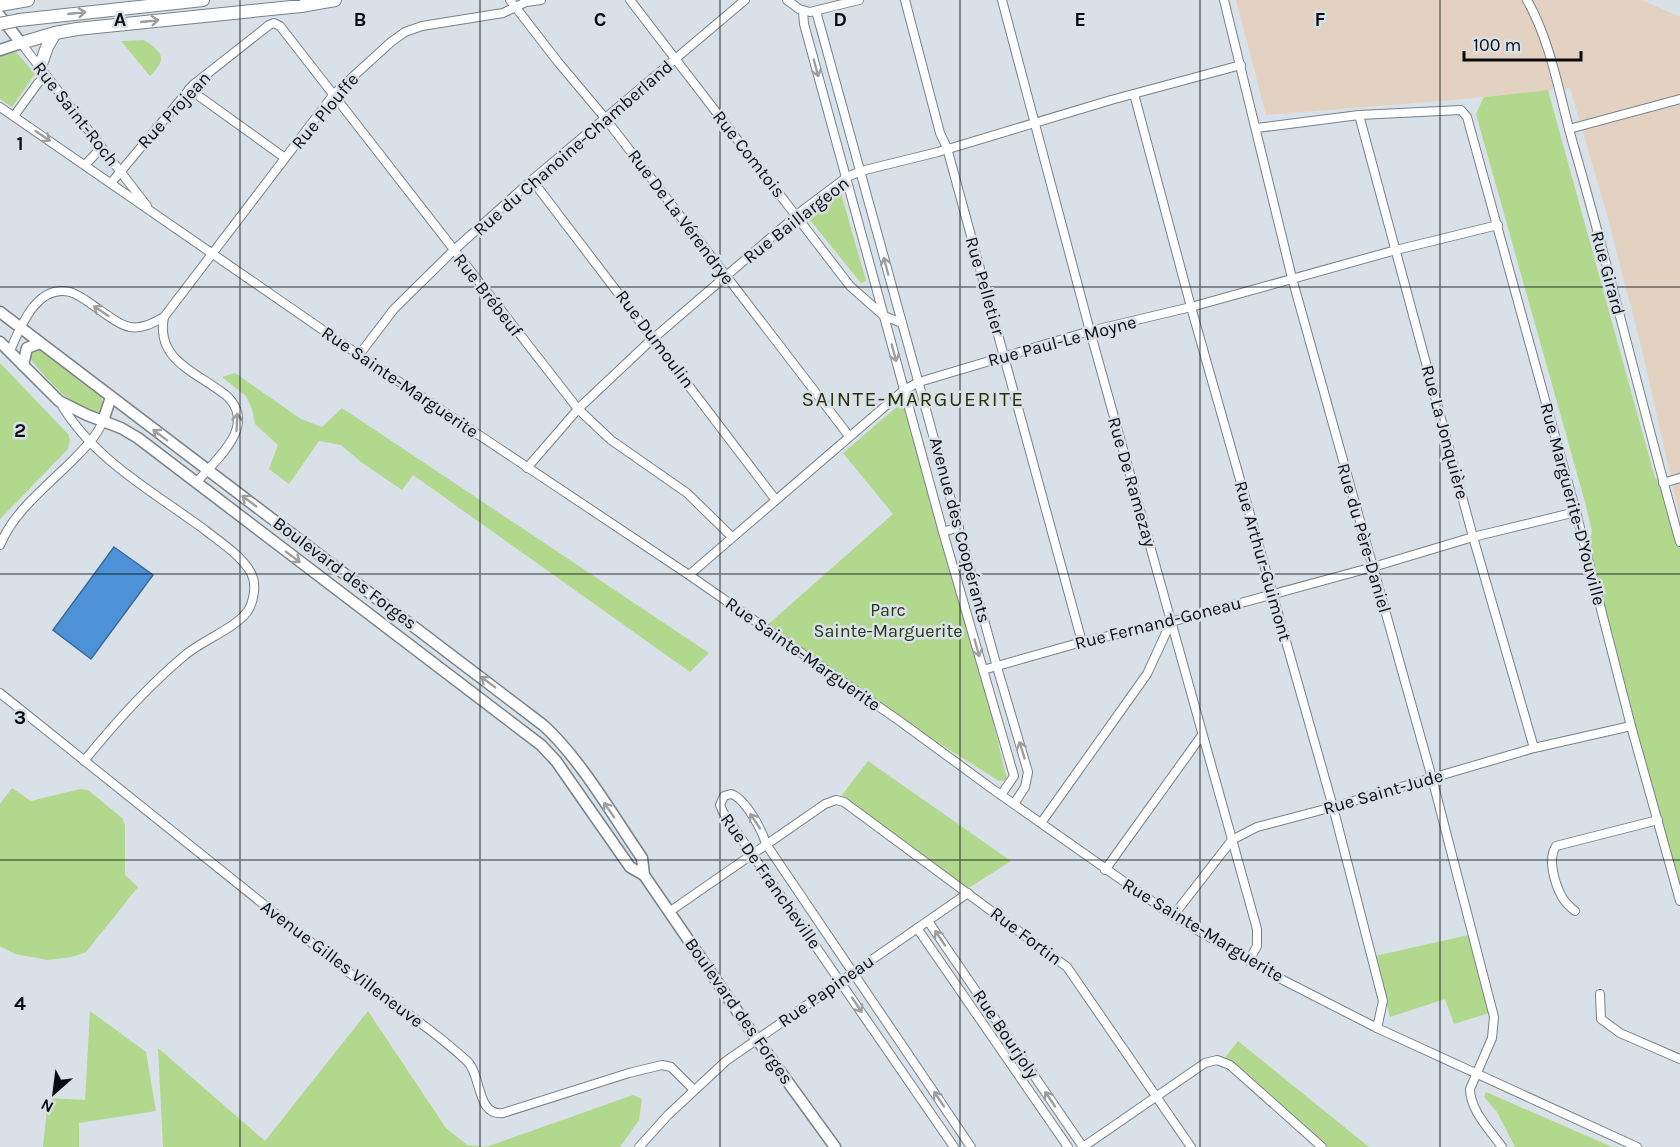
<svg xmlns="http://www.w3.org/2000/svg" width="1680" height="1147" font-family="Karla,sans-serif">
<rect width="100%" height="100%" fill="#d8e0e8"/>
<path fill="#e3d2c1" d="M1236 0H1642L1680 17V518L1642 350 1606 211 1570 88 1463 99 1266 115Z"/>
<g fill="#b2d88d">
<path d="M144 40C165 54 166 59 150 76L121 41Z"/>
<path d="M16 52 35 74 12 107 0 99V56Z"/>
<path d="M1548 90 1655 478 1663 483 1680 539V902L1585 558 1592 532 1585 502 1476 114 1484 97Z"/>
<path d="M841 193 866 281 861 283 810 220Z"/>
<path d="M37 348 101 397 103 403 101 412C74 413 44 376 29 357L28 352Z"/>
<path d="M0 363 68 434 70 440 68 449 0 519Z"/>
<path d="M235 373 301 419 322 427 342 408 709 653 690 672 413 475 402 490 361 462 341 445 319 441 289 484 269 469 278 445 255 424 252 409 246 396 222 377Z"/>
<path d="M906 399 981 671 1007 780 999 781 823 670 764 628 893 514 843 453Z"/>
<path d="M868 761 1011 861 964 891 839 799Z"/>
<path d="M12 788 31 801 80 789 88 790 122 818 125 825V875L138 887 86 952 72 957 48 960 15 954 0 946V804Z"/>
<path d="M1469 935 1489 1013 1454 1024 1445 999 1390 1017 1375 956Z"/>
<path d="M90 1011 146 1052 156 1111 79 1123V1147H43L48 1098 85 1100Z"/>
<path d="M368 1011 446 1128 467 1145 486 1147 633 1095 642 1099 639 1120 620 1147H163L158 1048 265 1141Z"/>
<path d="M1238 1041 1369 1147H1316L1221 1063Z"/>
<path d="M1486 1092 1612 1147H1515L1497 1112 1484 1097Z"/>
</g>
<path fill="#4d92d7" stroke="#396a9b" stroke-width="1.5" d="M114 547 153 575 91 659 53 630Z"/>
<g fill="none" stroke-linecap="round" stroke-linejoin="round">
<g stroke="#798188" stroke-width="10">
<g id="minor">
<path d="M510 0 558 62 605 118 849 436"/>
<path d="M630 0 850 286 884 316 902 323"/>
<path d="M787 0 799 9 810 12 859 0"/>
<path d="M905 0 940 133 947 148 1082 642"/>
<path d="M1002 0 1090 331 1257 929V946L1249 961"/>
<path d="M1224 0 1292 278 1432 778 1494 1017 1492 1038 1470 1089C1470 1110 1490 1130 1502 1147"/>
<path d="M1527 0C1552 44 1560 99 1574 147 1612 278 1643 411 1680 542"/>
<path d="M803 11 804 24 943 532 1014 776 1001 795"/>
<path d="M816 11 997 667 1028 772 1025 787 1014 804"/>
<path d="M21 43 147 206"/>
<path d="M189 89 285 158"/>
<path d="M1134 94 1191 307 1333 807 1383 1001 1377 1028"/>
<path d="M0 107 359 355 689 575 901 722 991 788 1173 916 1281 979 1377 1028 1637 1147"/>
<path d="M1359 115 1473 537 1534 748"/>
<path d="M14 116 38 83 46 76"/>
<path d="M1257 128 1359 115 1461 110 1467 117 1576 512 1631 726 1680 901"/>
<path d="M1569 129 1680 99"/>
<path d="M85 165 101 148"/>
<path d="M532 180 775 499"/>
<path d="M111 183 193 85 269 25 274 23 280 26 578 409 611 440 687 493 732 537"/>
<path d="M164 317C155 362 200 373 228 397 257 427 216 459 197 482"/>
<path d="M10 351C20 328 36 284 70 292 80 295 90 303 98 309 108 315 118 325 130 327 143 329 153 323 164 317L334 94 391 42 405 32 422 26 503 13 526 2 541 0"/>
<path d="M359 355 394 309 453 251 532 180 745 0"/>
<path d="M60 402C92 459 154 492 205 530 220 542 242 556 251 573 257 584 254 602 247 612 234 629 201 641 184 656 147 687 114 724 84 761"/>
<path d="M527 468 578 409 648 343 803 210 847 177 861 171 938 152 1111 100 1241 65"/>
<path d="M1663 483 1680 478"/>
<path d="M943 532 959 527"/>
<path d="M0 545C14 511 46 487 72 461 84 449 97 436 103 421"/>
<path d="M689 575 904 390 919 382 1090 331 1191 307 1396 250 1498 225"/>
<path d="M983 670 1082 642 1171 622 1373 567 1473 537 1576 512"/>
<path d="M0 693 348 972C388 1000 430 1027 467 1061 482 1075 476 1116 503 1113L629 1073 662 1065 671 1067 694 1090"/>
<path d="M1041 823 1147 674 1171 622"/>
<path d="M1105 870 1202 735"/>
<path d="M1575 911C1570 907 1565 902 1562 897 1555 884 1547 859 1556 846L1658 820"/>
<path d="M669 912 825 804 836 800 844 802 1067 967 1191 1147"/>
<path d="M1173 916 1232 840 1257 827 1333 807 1534 748 1631 726"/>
<path d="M928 921 1083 1147"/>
<path d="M917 928 1068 1147"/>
<path d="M1600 994 1601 1019 1620 1033 1680 1059"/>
<path d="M639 1147 668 1115 726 1061 968 893"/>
<path d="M954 1147 723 812 720 805 724 796 731 794C745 798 762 830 766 844L971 1147"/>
<path d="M1083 1147 1205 1063 1217 1060 1230 1065 1322 1147"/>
</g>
</g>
<g stroke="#798188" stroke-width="13">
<g id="major">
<path d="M0 16 21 43 0 50"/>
<path d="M0 312 543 725C580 758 613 816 642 858L644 875"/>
<path d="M0 342 59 401 87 415 121 428 138 438 541 745 556 761 630 867 644 875 748 1027 835 1147"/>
<path d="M23 365 27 348 40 343"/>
<path d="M103 421 111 397"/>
</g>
</g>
<g stroke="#798188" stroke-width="14">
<g id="highway">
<path d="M0 5 28 0"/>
<path d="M19 20 203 0"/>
<path d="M21 43 55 33 77 29 301 6 335 0"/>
<path d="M40 67 47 47 55 33"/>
</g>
</g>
<use href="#minor" stroke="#fff" stroke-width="8"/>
<use href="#major" stroke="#fff" stroke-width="10"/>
<use href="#highway" stroke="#fff" stroke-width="12"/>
<g stroke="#798188" stroke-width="14" stroke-linecap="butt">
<path id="highway-bridge" d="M0 24 19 20"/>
</g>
<use href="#highway-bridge" stroke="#fff" stroke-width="12"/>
</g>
<defs><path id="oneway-shaft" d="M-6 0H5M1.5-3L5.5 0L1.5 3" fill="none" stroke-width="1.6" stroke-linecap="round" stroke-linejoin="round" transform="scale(1.5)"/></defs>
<g stroke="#9d9e9f">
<use href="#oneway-shaft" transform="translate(77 13) rotate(-6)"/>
<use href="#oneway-shaft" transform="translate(150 21) rotate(-6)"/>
<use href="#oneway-shaft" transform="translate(816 68) rotate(75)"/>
<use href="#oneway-shaft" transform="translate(43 136) rotate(34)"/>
<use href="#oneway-shaft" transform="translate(886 266) rotate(-105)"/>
<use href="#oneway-shaft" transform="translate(101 311) rotate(-146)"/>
<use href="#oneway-shaft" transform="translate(894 353) rotate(75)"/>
<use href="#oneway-shaft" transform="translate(237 422) rotate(-87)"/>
<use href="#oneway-shaft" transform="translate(160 435) rotate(-143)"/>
<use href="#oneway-shaft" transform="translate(249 501) rotate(-143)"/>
<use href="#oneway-shaft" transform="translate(293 557) rotate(37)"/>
<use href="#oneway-shaft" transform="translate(977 648) rotate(74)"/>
<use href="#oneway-shaft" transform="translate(488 682) rotate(-143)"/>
<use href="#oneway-shaft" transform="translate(1022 750) rotate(-107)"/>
<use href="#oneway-shaft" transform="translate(609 810) rotate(-125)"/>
<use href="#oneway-shaft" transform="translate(755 821) rotate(-124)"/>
<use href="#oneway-shaft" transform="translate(940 938) rotate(-124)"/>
<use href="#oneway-shaft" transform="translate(857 1005) rotate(56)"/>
<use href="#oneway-shaft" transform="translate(939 1099) rotate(-124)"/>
<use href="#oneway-shaft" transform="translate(1050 1099) rotate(-124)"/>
</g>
<path fill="none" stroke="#090c0f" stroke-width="1.5" stroke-opacity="0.55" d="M240 0V1147M480 0V1147M720 0V1147M960 0V1147M1200 0V1147M1440 0V1147M0 287H1680M0 574H1680M0 860H1680"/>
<g text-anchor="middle" stroke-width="5" stroke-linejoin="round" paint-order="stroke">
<g font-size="18" fill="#090c0f" stroke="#d8e0e8">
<text transform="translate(174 110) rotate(-47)" y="6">Rue Projean</text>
<text transform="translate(325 111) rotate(-50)" y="6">Rue Plouffe</text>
<text transform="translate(76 114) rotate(52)" y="6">Rue Saint-Roch</text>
<text transform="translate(573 148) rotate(-41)" y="6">Rue du Chanoine-Chamberland</text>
<text transform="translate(749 154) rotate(52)" y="6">Rue Comtois</text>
<text transform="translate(681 217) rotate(53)" y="6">Rue De La Vérendrye</text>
<text transform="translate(796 220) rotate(-38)" y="6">Rue Baillargeon</text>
<text transform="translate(1608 273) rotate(75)" y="6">Rue Girard</text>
<text transform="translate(985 286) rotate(74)" y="6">Rue Pelletier</text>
<text transform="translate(488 295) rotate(52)" y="6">Rue Brébeuf</text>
<text transform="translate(655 339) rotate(53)" y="6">Rue Dumoulin</text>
<text transform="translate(1062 341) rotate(-15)" y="6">Rue Paul-Le Moyne</text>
<text transform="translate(400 382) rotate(34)" y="6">Rue Sainte-Marguerite</text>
<text transform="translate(1445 432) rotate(75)" y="6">Rue La Jonquière</text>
<text transform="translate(1132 482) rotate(74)" y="6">Rue De Ramezay</text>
<text transform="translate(1573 504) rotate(75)" y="6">Rue Marguerite-D'Youville</text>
<text transform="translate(960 530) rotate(75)" y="6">Avenue des Coopérants</text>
<text transform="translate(1364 538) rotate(74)" y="6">Rue du Père-Daniel</text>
<text transform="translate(1263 561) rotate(74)" y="6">Rue Arthur-Guimont</text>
<text transform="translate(345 573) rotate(37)" y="6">Boulevard des Forges</text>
<text transform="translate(1158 623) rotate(-14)" y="6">Rue Fernand-Goneau</text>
<text transform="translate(803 654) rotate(35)" y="6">Rue Sainte-Marguerite</text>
<text transform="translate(1383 792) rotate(-16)" y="6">Rue Saint-Jude</text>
<text transform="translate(771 881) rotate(55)" y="6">Rue De Francheville</text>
<text transform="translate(1203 930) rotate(31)" y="6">Rue Sainte-Marguerite</text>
<text transform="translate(1026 936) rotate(37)" y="6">Rue Fortin</text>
<text transform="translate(342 964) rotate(37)" y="6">Avenue Gilles Villeneuve</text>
<text transform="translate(826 991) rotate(-35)" y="6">Rue Papineau</text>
<text transform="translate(739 1011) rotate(55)" y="6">Boulevard des Forges</text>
<text transform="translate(1006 1034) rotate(56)" y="6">Rue Bourjoly</text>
</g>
<g font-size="18" fill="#263713" stroke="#d8e0e8">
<text x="888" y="616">Parc<tspan x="888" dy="21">Sainte-Marguerite</tspan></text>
</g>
<g font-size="21" letter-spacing="1.5" fill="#2c2f06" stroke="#d8e0e8">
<text x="913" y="406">SAINTE-MARGUERITE</text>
</g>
</g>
<g font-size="20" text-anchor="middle" font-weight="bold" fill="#090c0f" stroke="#d8e0e8" stroke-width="5" stroke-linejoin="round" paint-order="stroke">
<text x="120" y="26">A</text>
<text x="360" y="26">B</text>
<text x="600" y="26">C</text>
<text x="840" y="26">D</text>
<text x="1080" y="26">E</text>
<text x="1320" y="26">F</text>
<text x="20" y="150">1</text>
<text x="20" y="437">2</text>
<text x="20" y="724">3</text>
<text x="20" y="1010">4</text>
</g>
<g transform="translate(54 1093) rotate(208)" stroke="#d8e0e8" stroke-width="4.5" paint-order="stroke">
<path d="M0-4.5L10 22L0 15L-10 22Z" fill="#090c0f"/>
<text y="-9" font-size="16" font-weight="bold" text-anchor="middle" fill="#090c0f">N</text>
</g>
<path d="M1464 51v9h117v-9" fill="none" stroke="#090c0f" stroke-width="3"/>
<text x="1473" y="51" font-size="18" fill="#090c0f" stroke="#d8e0e8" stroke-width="4.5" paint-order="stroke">100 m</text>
</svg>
